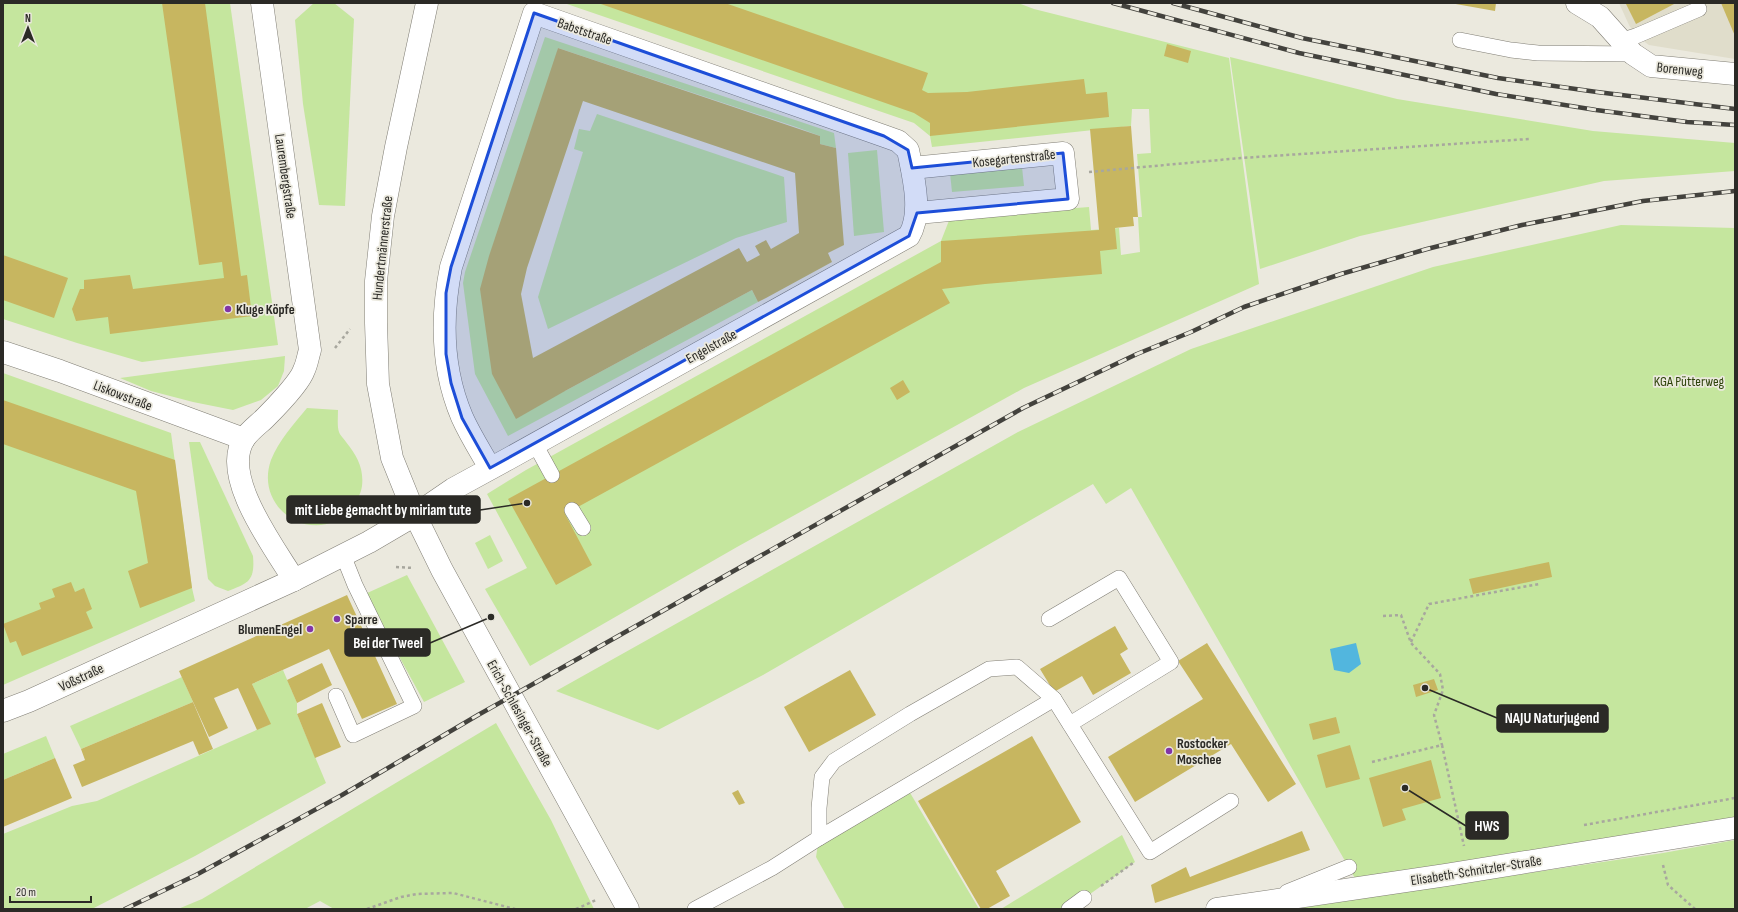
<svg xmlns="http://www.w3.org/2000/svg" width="1738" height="912" font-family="'Sofia Sans Condensed',sans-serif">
<rect width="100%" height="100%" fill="#ebe9de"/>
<path fill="#e0ddcb" d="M1619 3H1735V59L1649 45 1636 36 1629 25Z"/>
<g fill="#c5e69e">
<path d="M3 3H230L278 345 142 362 77 343 3 319Z"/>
<path d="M314 3H334L354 19 345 206 319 205 303 104 295 20Z"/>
<path d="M564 3H1018L1034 9 1229 58 1259 284 1024 388 737 547 530 666 485 589 527 568 487 494 526 470 941 241 950 218 1089 207 1091 230 1119 228 1121 255 1140 252 1138 217H1142L1137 154 1151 153 1149 109H1132L1131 126 932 147 930 136 914 123Z"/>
<path d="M545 37 834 133 836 148 820 144V136L796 127 558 48 492 374 565 391 752 290 758 302 508 436 475 374 463 283 465 272Z"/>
<path d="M1230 57 1397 99 1593 131 1735 143V171L1604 181 1360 236 1260 269Z"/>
<path d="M597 114 784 177 787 222 736 238 548 329 538 297 583 152 574 149 579 129 590 131Z"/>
<path d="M877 150 884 232 854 236 848 153Z"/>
<path d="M1022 167 1024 186 952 192 950 173Z"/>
<path d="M1621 225 1735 228V828L1360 887 1131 488 1106 504 1093 484 763 675 658 730 556 691 1018 432 1191 349 1433 267Z"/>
<path d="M285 356 284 371 278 386 261 400 233 410 193 402 151 391 120 378Z"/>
<path d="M3 373 171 433 192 588 195 601 3 685Z"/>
<path d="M307 408 338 410C338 417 337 426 339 432 340 435 344 439 346 442 357 456 364 468 362 486 361 494 356 502 352 508 317 549 253 511 271 460 279 440 294 424 307 408Z"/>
<path d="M189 442H200L253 556C255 580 249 583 228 591L215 586 208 579Z"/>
<path d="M490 535 503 561 488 569 475 543Z"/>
<path d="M407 575 465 682 424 702 365 594Z"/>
<path d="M283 670 297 703V714L326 783 195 856 92 909H3V834L72 806 97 801 270 724 252 684Z"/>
<path d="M182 677 193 702 81 749 70 726Z"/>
<path d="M496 723 551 820 594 909H334L320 901 305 909H178L202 899Z"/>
<path d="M46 736 55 758 3 780V754Z"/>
<path d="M906 786 979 909H845L816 857 819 838Z"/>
<path d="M1122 835 1135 862 1069 909H1001Z"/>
<path d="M1735 840V909H1289L1663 853Z"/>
</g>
<path fill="#52b6de" d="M1356 643 1361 664 1349 673 1334 670 1330 649Z"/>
<g fill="#c7b660" fill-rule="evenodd">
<path d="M162 3H205L241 276 247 275 252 316 110 334 108 317 76 321 72 309 80 289H84V280L130 275 133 289 224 278 222 262 199 265Z"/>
<path d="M598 3H725L928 73 922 90 928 93 967 92 1084 79 1086 94 1107 92 1109 117 930 136V123L914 113Z"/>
<path d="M1450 3H1496L1495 11Z"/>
<path d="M1629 3H1676L1636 24 1626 4Z"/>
<path d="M1721 3H1735V36Z"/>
<path d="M1167 44 1191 51 1188 63 1164 56Z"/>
<path d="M558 48 820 136V144L836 148 844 245 828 253 832 262 766 298 758 302 752 290 565 391 516 419 492 374 480 289 489 256ZM583 101 795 173 799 233 771 249 766 240 755 246 760 255 747 262 739 248 533 358 521 294 527 268Z"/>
<path d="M1131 126 1138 217H1133L1134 226 1115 228 1117 249 1100 251 1102 274 985 284 942 289 950 303 565 514 592 565 556 585 508 499 930 268 941 262V241L1099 230 1090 129Z"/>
<path d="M3 255 68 278 54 318 3 300Z"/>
<path d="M903 380 910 392 897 400 890 388Z"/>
<path d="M3 400 175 460 192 588 140 608 128 571 148 563 136 491 3 444Z"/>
<path d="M1549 562 1552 577 1473 594 1469 579Z"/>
<path d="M71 582 75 592 84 588 92 609 86 612 93 628 22 656 16 641 10 643 3 624 41 609 39 603 55 597 52 589Z"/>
<path d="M347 595 397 704 362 719 329 649 252 684 271 724 257 730 238 688 214 698 228 728 209 737 179 671Z"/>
<path d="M1115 626 1128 649 1120 654 1131 673 1093 695 1082 676 1054 692 1040 669Z"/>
<path d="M1207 643 1296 784 1268 802 1231 744 1135 802 1108 757 1203 699 1178 661Z"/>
<path d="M322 663 332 685 297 703 287 680Z"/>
<path d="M850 670 876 715 809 752 784 707Z"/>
<path d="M1434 679 1438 690 1416 697 1413 685Z"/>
<path d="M193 702 213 749 199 755 193 741 82 787 73 765 85 760 81 749Z"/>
<path d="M322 703 341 747 315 758 297 714Z"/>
<path d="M1336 717 1340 733 1313 740 1309 724Z"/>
<path d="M1032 736 1081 822 996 871 1010 896 987 909H981L918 801Z"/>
<path d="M1350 745 1360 779 1326 788 1317 755Z"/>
<path d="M55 758 72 798 3 827V780Z"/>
<path d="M1431 760 1441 798 1402 809 1406 820 1383 827 1369 778Z"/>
<path d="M738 790 745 803 739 805 732 793Z"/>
<path d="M1302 831 1310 850 1155 903 1151 885 1186 867 1190 877Z"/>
</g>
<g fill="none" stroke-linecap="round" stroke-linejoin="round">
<g stroke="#807e75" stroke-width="16">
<g id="lane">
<path d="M1460 40 1511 50 1538 53 1633 54"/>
<path d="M1620 41 1636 36 1699 9"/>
<path d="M535 444 552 475"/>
<path d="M572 510 583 528"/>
<path d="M1049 619 1119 578 1171 662 1070 724"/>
<path d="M336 696 353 735 414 706 355 585 343 555"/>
<path d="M819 838V808L822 777 834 761 910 714 989 669 1017 667 1054 699 1150 852 1231 801"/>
<path d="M1287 892 1349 867"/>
<path d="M695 909 772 868 819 838 1054 699"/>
<path d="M1069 909 1084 898"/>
</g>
</g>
<g stroke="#807e75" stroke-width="23">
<g id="street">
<path d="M262 3 310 350C308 356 307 364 304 370 300 382 275 408 266 417 259 424 249 431 244 439 220 476 274 547 294 580"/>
<path d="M1577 3 1600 17 1633 54 1651 66 1735 74"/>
<path d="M912 168 1063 153 1068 199 917 213"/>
<path d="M3 352 60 371 244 439"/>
<path d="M3 711 29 701 294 580 369 542 415 515 453 489 508 459 909 236C923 213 913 175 908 150L898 141 884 136 534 13 451 267C441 317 442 370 462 417 470 435 481 452 490 468"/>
<path d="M1217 909 1446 875 1735 828"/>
</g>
</g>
<g stroke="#807e75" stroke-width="23">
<path id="secondary" d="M427 3 396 147 383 216 376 281V323L378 384 392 458 415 515 442 570 628 909"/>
</g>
<g stroke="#a8a79e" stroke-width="2.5" stroke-dasharray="3 3" stroke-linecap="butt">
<path d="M1089 172 1241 158 1529 139"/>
<path d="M335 348 350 329"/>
<path d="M396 567 414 568"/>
<path d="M1383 616 1401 615 1411 643 1440 674 1443 690 1434 715 1442 745"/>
<path d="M1411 642 1429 604 1539 584"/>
<path d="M1372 762 1442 745 1464 846"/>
<path d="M1584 825 1735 798"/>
<path d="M1663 865 1668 885 1695 909"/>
<path d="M1101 886 1133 863"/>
<path d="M367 909 401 897 417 894 453 893 515 909"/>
<path d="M576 909 596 900"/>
</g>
<use href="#lane" stroke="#fff" stroke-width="15"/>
<use href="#street" stroke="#fff" stroke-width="22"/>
<use href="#secondary" stroke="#fff" stroke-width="22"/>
<g stroke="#43423d" stroke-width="4.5">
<g id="rail">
<path d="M1113 3 1299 53 1496 94 1596 110 1687 122 1735 125"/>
<path d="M1173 3 1302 38 1498 78 1597 92 1735 109"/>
<path d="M125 909 196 875 342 795 478 715 1023 408 1137 354 1191 332 1244 307 1341 274 1427 249 1522 225 1643 201 1735 191"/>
</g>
</g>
<use href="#rail" stroke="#ebe9de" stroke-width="3" stroke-dasharray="9" stroke-linecap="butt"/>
</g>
<path fill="#1d4ed8" fill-opacity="0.2" stroke="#1d4ed8" stroke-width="3" stroke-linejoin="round" d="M534 13 884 136 908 150 912 168 1063 153 1068 199 917 213 909 236 490 468 462 418 451 383 446 354V293L451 267Z"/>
<g fill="#8235a6" stroke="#ebe9de" stroke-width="1.5">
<circle cx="228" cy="309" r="4"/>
<circle cx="337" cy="619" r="4"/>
<circle cx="310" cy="629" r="4"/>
<circle cx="1169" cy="751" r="4"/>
</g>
<g text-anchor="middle" stroke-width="3.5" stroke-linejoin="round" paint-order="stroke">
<g font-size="14" fill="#2b2a26" stroke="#ebe9de">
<text transform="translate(585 31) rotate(19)" y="5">Babststraße</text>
<text transform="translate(1680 69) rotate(6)" y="5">Borenweg</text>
<text transform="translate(1014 158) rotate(-6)" y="5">Kosegartenstraße</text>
<text transform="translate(286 176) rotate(82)" y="5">Laurembergstraße</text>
<text transform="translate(382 248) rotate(-84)" y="5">Hundertmännerstraße</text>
<text transform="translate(711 346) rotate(-29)" y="5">Engelstraße</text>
<text transform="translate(123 395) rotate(21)" y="5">Liskowstraße</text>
<text transform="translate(81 677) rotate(-25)" y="5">Voßstraße</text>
<text transform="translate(520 713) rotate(61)" y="5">Erich-Schlesinger-Straße</text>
<text transform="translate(1476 870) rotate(-9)" y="5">Elisabeth-Schnitzler-Straße</text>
</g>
<g font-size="14" font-weight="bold" fill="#2b2a26" stroke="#ebe9de" text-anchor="start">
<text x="236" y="314">Kluge Köpfe</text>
<text x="345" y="624">Sparre</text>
<text x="302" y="634" text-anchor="end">BlumenEngel</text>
<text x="1177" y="748">Rostocker<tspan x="1177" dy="16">Moschee</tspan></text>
</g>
<g font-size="14" fill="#2d4209" stroke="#ebe9de">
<text x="1689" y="386">KGA Pütterweg</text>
</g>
</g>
<path fill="none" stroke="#2b2a26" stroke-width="1.5" d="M527 503L480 510M491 617L430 643M1425 688L1497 718M1405 788L1466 826"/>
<g fill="#2b2a26" stroke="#ebe9de" stroke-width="1.5">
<circle cx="527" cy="503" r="4"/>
<circle cx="491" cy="617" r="4"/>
<circle cx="1425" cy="688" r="4"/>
<circle cx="1405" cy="788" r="4"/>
</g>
<g fill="#2b2a26" stroke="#2b2a26" stroke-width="1.5">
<rect x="287" y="496" width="193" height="27" rx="4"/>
<rect x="345" y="629" width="85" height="27" rx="4"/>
<rect x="1497" y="705" width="111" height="27" rx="4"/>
<rect x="1466" y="812" width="42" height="27" rx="4"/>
</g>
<g font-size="15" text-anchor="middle" font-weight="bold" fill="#fff">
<text x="383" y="515">mit Liebe gemacht by miriam tute</text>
<text x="388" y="648">Bei der Tweel</text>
<text x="1552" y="723">NAJU Naturjugend</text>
<text x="1487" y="831">HWS</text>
</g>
<rect width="1738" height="912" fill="none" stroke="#2b2a26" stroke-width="8"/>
<g transform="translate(28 28)" stroke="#ebe9de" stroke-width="3" paint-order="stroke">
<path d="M0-3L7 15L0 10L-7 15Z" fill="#2b2a26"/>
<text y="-6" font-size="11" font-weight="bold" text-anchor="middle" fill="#2b2a26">N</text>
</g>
<path d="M10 896v6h81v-6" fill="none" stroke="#2b2a26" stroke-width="2"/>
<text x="16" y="896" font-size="12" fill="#2b2a26" stroke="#ebe9de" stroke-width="3" paint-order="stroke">20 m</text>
</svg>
